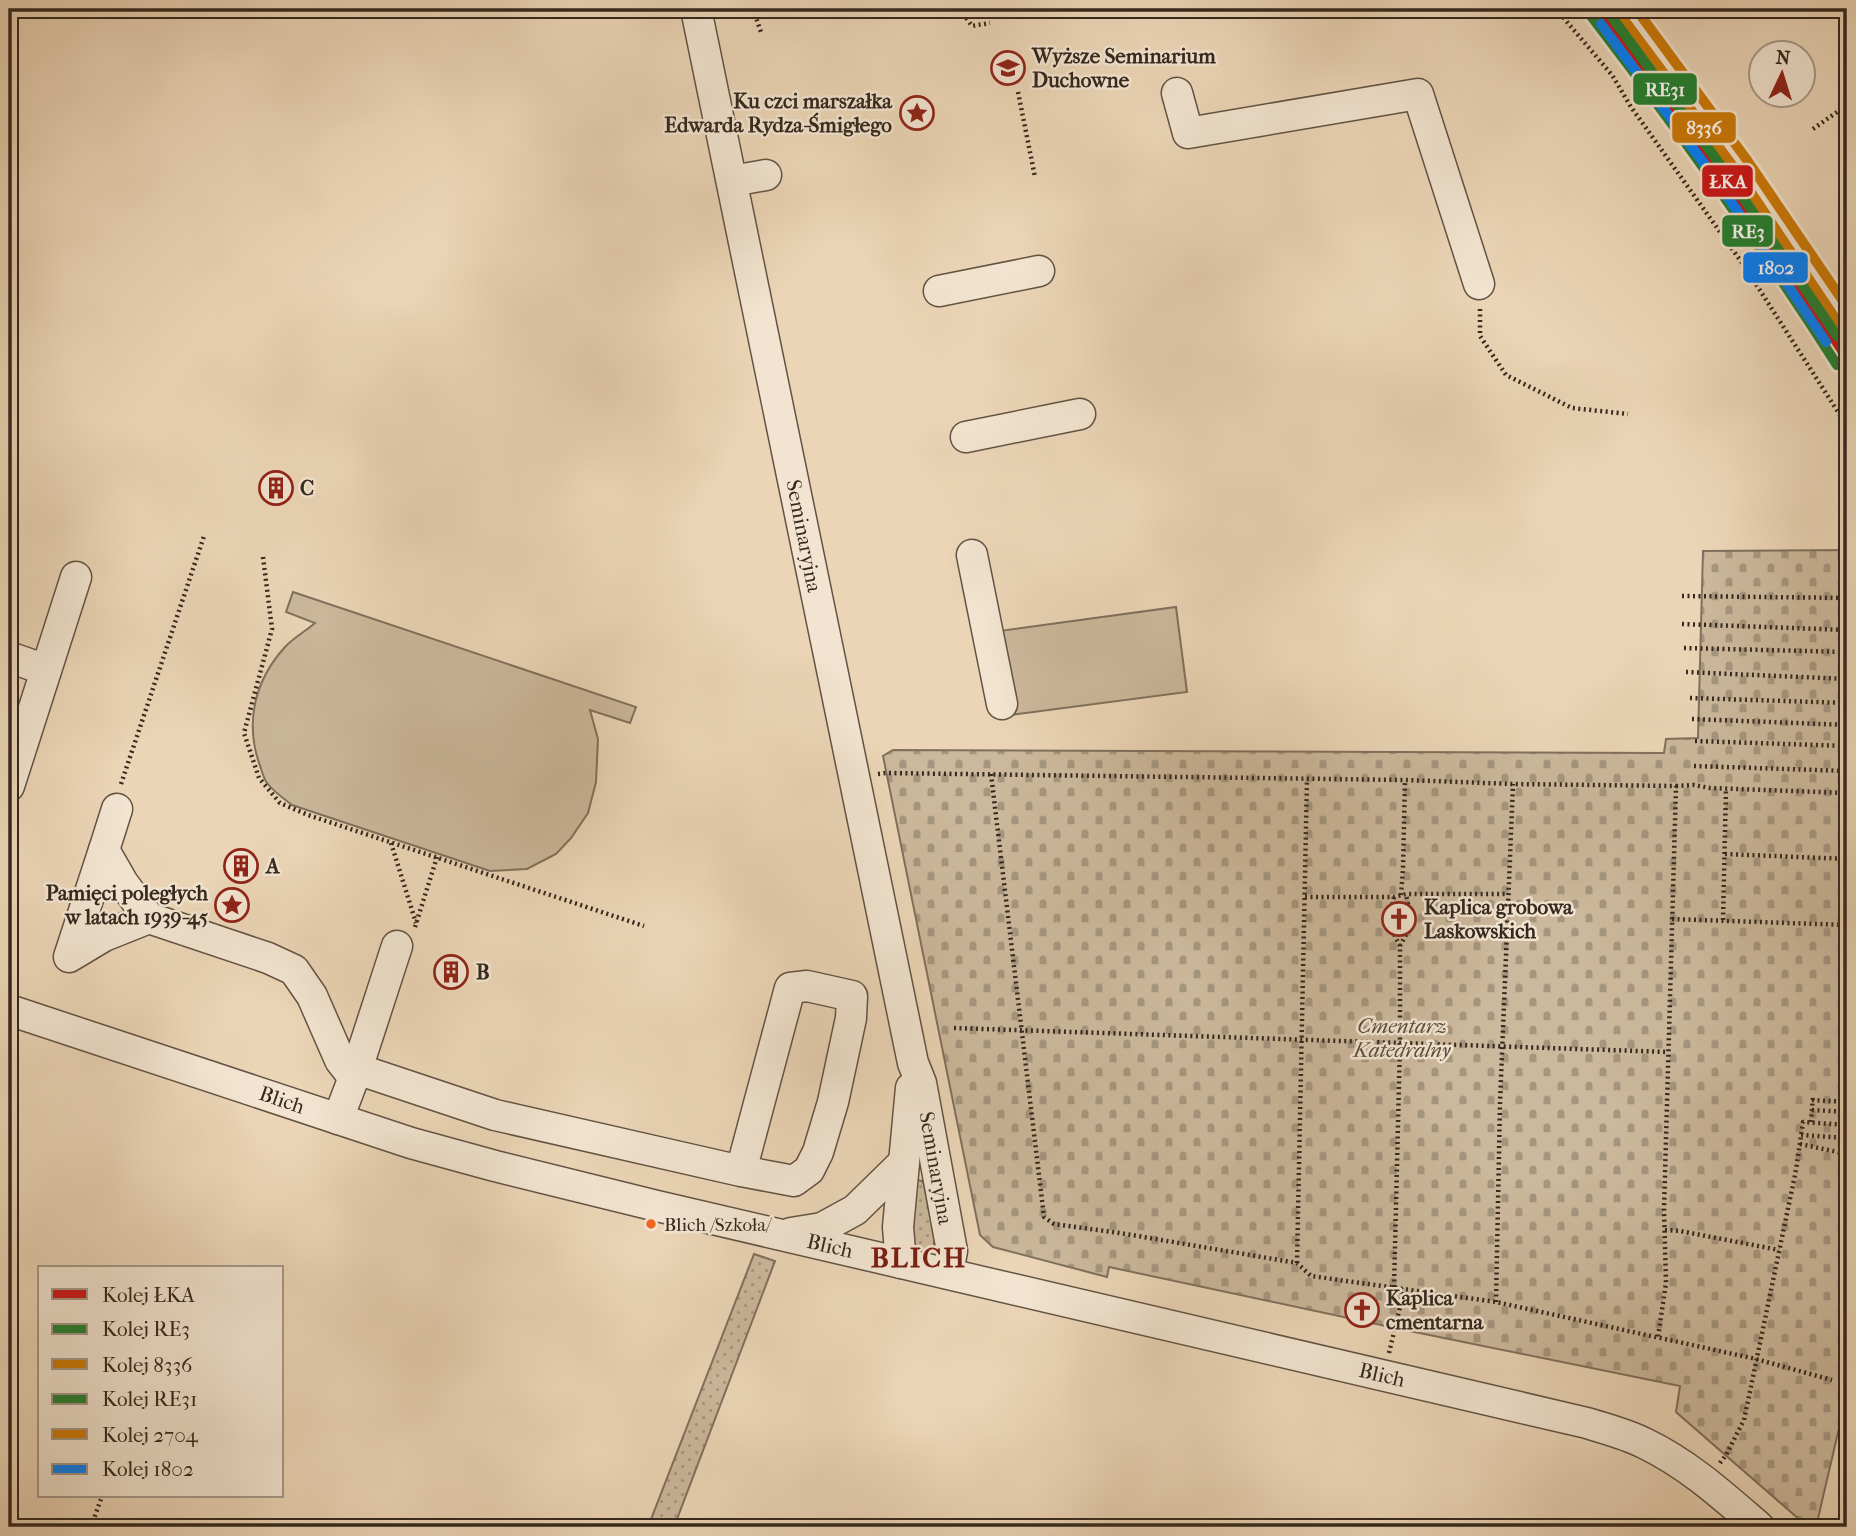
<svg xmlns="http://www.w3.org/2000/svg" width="1856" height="1536" font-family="'IM FELL French Canon',serif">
<defs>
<pattern id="grass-dots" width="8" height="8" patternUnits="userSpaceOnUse" patternTransform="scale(1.75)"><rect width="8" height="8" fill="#ccb89c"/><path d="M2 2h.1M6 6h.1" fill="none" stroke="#a6967f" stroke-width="1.8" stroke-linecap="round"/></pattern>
<pattern id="cemetery-stones" width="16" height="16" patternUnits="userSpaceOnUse" patternTransform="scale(1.75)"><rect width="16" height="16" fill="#ccb89c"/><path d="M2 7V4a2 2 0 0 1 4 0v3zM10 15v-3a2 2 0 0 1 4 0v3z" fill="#a6967f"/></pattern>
</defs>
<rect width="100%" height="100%" fill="#ebd5b6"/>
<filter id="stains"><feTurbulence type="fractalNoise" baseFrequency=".00286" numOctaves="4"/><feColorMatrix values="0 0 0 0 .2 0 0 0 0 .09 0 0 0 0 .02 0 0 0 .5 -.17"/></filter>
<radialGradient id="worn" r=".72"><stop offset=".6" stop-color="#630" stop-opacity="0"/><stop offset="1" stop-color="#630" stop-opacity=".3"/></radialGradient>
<g fill="url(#grass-dots)" stroke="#80705d" stroke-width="2">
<path d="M917 1180 922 1181 924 1184 935 1238 934 1245 929 1252 922 1254 915 1250 914 1246 913 1221Z"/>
<path d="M754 1254 775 1261 674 1527H648Z"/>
</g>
<path fill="url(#cemetery-stones)" stroke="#80705d" stroke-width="2" d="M1847 550V1394L1816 1527H1808L1676 1412 1680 1386 1395 1328 1109 1267 1107 1277 993 1247 980 1235 883 756 893 750 1664 753 1666 739 1698 738 1703 551Z"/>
<g fill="#ccb89c" stroke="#80705d" stroke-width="2">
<path d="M293 592 636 707 630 723 590 710 598 739 596 782 588 813 571 838 556 854 527 869 490 871 292 805C283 798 274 792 267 783 263 778 262 770 259 763 245 721 255 680 285 647 293 638 306 631 315 623L286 612Z"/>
<path d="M1176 607 1187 692 1010 715 999 631Z"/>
</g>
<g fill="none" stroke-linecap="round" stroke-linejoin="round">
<g stroke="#625344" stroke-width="33">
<g id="minor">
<path d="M696 9 913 1063 921 1083 952 1251 948 1273"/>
<path d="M1177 93 1188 133 1418 94 1479 284"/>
<path d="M732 181 766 175"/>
<path d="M939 291 1039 271"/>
<path d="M966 437 1080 414"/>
<path d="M972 555 1002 704"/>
<path d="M9 657 46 670"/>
<path d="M9 786 76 577"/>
<path d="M104 850 117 809"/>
<path d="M149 918 104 936 69 957 104 850 123 883 149 918 268 958 294 970 312 996 340 1060 354 1078"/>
<path d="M9 1010 411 1143 495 1166 657 1206 1587 1423C1606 1429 1626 1434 1644 1443 1688 1464 1723 1496 1759 1527"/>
<path d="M357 1069 495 1115 741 1171 794 1181 809 1170 818 1152 833 1102 851 1018 852 996 807 986 790 988 741 1171"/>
<path d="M338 1119 357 1069 397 946"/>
<path d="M791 1233 822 1228 855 1210 903 1163"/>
<path d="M901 1263 898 1227 911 1088"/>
</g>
</g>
<g stroke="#35281e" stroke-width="4.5" stroke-dasharray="2 3.5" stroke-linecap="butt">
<path d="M753 9 762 35"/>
<path d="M960 9 972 26 990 23"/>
<path d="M1556 9 1612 75 1631 107 1745 267 1847 426"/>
<path d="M1018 92 1035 177"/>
<path d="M1813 129 1847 105"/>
<path d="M1480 309V336L1506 375 1572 408 1628 414"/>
<path d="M263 557 272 629 244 733 259 778 280 803 308 815 644 926"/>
<path d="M1682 596 1847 598"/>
<path d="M1682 624 1847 630"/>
<path d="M1684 648 1847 652"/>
<path d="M1686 672 1847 679"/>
<path d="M1690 698 1847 703"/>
<path d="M1692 719 1847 725"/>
<path d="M1695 741 1847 746"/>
<path d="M1694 766 1847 771"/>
<path d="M878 774 886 773 1405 780 1513 784 1676 786 1664 1210 1666 1283 1658 1337"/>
<path d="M991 774 1044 1217 1054 1224 1126 1234 1297 1263 1311 1276 1496 1302 1756 1359 1832 1380"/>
<path d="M121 784 204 536"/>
<path d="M1676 786 1694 785 1710 788 1847 793"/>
<path d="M391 843 416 923"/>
<path d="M1725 854 1847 859"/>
<path d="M1401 895 1403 869 1405 780"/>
<path d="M1305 897H1394L1406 894H1508"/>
<path d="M1394 897C1388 921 1389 925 1400 946"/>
<path d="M220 914 224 902"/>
<path d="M1672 919 1847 925"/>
<path d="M1723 920 1726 788"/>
<path d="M415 927 437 857"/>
<path d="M954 1028 1668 1052"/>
<path d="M1812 1100 1847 1102"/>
<path d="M1812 1110 1847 1112"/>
<path d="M1811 1122 1813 1096"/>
<path d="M1801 1135 1847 1138"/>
<path d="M1800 1144 1847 1154"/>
<path d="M1665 1230 1680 1231 1779 1250"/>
<path d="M1297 1263 1307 779"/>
<path d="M1394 1287 1400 1043V946L1409 929V910L1406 894"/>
<path d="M1496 1302 1500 1103 1513 784"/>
<path d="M1389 1353 1400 1307 1402 1288"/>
<path d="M1720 1463 1726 1455 1744 1420 1796 1170 1803 1122 1847 1125"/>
<path d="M91 1527 102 1496"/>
</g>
<use href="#minor" stroke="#f2e4d0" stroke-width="30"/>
<g stroke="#f2e4d0" stroke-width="16">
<path id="rail-1" d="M1601 9C1688 122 1770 238 1847 358"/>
</g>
<g stroke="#f2e4d0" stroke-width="16">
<path id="rail-2" d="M1591 16C1678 129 1760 245 1837 365"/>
</g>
<g stroke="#f2e4d0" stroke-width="16">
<path id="rail-3" d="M1616 9 1738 173 1847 336"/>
</g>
<g stroke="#f2e4d0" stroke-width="16">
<path id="rail-4" d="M1611 16 1727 174 1837 336"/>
</g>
<g stroke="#f2e4d0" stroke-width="16">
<path id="rail-5" d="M1636 9 1747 160 1847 307"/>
</g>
<g stroke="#f2e4d0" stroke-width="16">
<path id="rail-6" d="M1601 24 1717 181 1826 342"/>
</g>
<use href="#rail-1" stroke="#cc1719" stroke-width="10"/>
<use href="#rail-2" stroke="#238132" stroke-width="10"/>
<use href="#rail-3" stroke="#cc7a08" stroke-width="10"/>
<use href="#rail-4" stroke="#238132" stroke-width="10"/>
<use href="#rail-5" stroke="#cc7a08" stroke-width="10"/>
<use href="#rail-6" stroke="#0080ff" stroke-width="10"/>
</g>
<defs>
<g id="university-ring" transform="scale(1.75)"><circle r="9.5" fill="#f2e4d0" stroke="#8f2418" stroke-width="1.5"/><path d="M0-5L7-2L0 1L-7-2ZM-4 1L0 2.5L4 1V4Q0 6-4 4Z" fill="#8f2418"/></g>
<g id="sight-ring" transform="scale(1.75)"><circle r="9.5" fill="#f2e4d0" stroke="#8f2418" stroke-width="1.5"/><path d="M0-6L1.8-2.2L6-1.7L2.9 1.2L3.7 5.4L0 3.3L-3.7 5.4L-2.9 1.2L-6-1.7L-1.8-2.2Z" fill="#8f2418"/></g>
<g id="building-ring" transform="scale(1.75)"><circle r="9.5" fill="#f2e4d0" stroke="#8f2418" stroke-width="1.5"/><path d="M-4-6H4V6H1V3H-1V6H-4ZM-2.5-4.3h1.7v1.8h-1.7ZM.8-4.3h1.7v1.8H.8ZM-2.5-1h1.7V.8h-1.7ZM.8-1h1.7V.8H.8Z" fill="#8f2418"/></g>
<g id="church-ring" transform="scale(1.75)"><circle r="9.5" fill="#f2e4d0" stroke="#8f2418" stroke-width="1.5"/><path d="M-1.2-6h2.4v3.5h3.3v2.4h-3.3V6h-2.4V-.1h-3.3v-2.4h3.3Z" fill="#8f2418"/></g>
</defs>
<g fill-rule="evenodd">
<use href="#university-ring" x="1008" y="68"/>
<use href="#sight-ring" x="917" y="113"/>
<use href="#building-ring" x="276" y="488"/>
<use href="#building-ring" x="241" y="866"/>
<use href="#sight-ring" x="232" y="905"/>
<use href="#church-ring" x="1399" y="919"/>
<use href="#building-ring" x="451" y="972"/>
<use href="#church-ring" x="1362" y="1310"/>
</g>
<circle fill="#f26522" stroke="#f2e4d0" stroke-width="2.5" cx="651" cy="1224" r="6"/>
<g text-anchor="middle" stroke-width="5" stroke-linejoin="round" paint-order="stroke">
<g font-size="19" fill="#35281e" stroke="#f2e4d0" text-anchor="start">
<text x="664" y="1231">Blich /Szkoła/</text>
</g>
<g font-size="21" font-weight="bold" fill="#35281e" stroke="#f2e4d0" text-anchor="start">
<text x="1032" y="63">Wyższe Seminarium<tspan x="1032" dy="24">Duchowne</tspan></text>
<text x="892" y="108" text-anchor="end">Ku czci marszałka<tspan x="892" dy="24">Edwarda Rydza-Śmigłego</tspan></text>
<text x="300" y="495">C</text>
<text x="266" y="873">A</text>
<text x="208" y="900" text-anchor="end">Pamięci poległych<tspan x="208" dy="24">w latach 1939-45</tspan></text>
<text x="1424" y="914">Kaplica grobowa<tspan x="1424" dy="24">Laskowskich</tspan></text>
<text x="476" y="979">B</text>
<text x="1386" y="1305">Kaplica<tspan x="1386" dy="24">cmentarna</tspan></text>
</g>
<g font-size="21" fill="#35281e" stroke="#f2e4d0">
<text transform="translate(804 536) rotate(79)" y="7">Seminaryjna</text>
<text transform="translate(282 1100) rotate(19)" y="7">Blich</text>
<text transform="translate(936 1168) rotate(80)" y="7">Seminaryjna</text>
<text transform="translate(830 1246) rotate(13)" y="7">Blich</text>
<text transform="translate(1382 1375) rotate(13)" y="7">Blich</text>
</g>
<g font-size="21" font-style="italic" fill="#5b4c3e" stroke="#f2e4d0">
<text x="1402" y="1033">Cmentarz<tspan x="1402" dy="24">Katedralny</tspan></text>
</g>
<g font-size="28" font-weight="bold" letter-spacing="2" fill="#7a1f14" stroke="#f2e4d0">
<text x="919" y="1267">BLICH</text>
</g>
</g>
<g stroke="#f2e4d0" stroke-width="2.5">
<rect x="1632" y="72" width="66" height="34" rx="7" fill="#238132"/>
<rect x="1671" y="111" width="66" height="33" rx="7" fill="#cc7a08"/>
<rect x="1701" y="164" width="53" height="34" rx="7" fill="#cc1719"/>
<rect x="1721" y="214" width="53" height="34" rx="7" fill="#238132"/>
<rect x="1742" y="251" width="67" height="33" rx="7" fill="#0080ff"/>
</g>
<g font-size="19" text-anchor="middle" font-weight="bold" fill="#fff">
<text x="1665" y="96">RE31</text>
<text x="1704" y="134">8336</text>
<text x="1728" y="188">ŁKA</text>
<text x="1748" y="238">RE3</text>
<text x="1776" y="274">1802</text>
</g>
<rect width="1856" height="1536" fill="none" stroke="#ebd5b6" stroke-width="35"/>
<rect x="10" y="10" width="1835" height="1515" fill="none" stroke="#35281e" stroke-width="3.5"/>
<rect x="18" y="18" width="1821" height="1501" fill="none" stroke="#35281e" stroke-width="2"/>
<rect x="38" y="1266" width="245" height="231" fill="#f2e4d0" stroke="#a69989" stroke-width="2"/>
<rect x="52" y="1289" width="35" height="10" fill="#cc1719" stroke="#a69989" stroke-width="2"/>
<text x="102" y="1302" font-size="21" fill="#35281e">Kolej ŁKA</text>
<rect x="52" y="1324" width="35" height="10" fill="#238132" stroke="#a69989" stroke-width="2"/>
<text x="102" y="1336" font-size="21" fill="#35281e">Kolej RE3</text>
<rect x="52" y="1359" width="35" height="10" fill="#cc7a08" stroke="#a69989" stroke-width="2"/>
<text x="102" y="1372" font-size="21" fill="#35281e">Kolej 8336</text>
<rect x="52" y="1394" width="35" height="10" fill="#238132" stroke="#a69989" stroke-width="2"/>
<text x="102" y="1406" font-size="21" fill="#35281e">Kolej RE31</text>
<rect x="52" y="1429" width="35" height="10" fill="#cc7a08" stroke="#a69989" stroke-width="2"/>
<text x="102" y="1442" font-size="21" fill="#35281e">Kolej 2704</text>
<rect x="52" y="1464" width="35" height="10" fill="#0080ff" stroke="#a69989" stroke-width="2"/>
<text x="102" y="1476" font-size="21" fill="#35281e">Kolej 1802</text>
<g transform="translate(1782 74) rotate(4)"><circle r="33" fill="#f2e4d0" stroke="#a69989" stroke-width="2"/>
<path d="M0-5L12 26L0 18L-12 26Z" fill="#8f2418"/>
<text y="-10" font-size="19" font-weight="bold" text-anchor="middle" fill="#35281e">N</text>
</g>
<rect width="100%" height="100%" filter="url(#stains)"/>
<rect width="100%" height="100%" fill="url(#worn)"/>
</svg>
